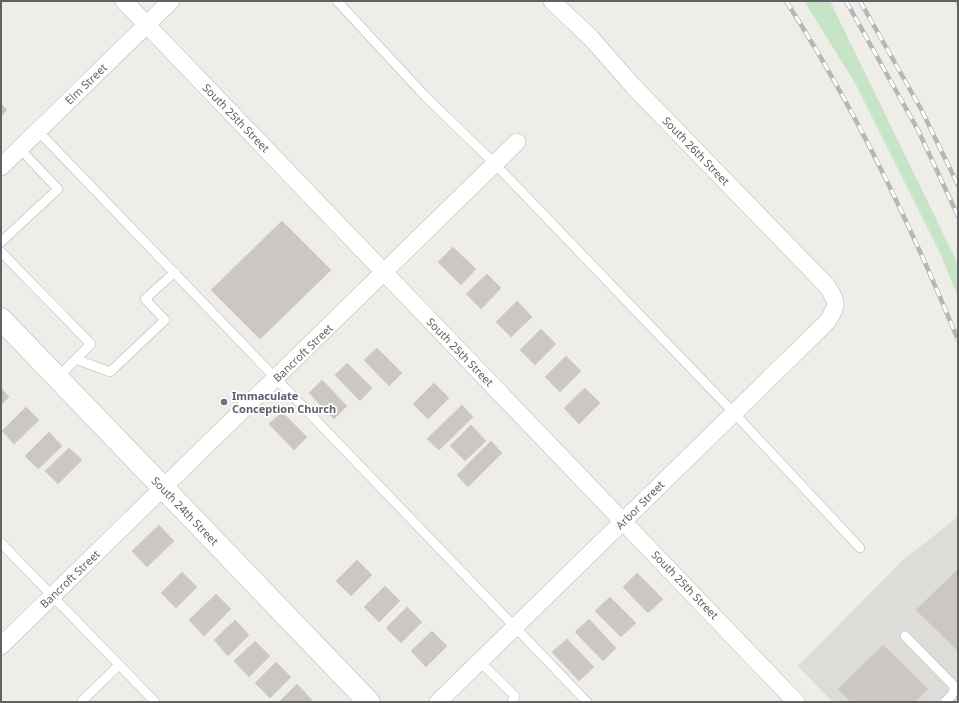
<svg xmlns="http://www.w3.org/2000/svg" width="959" height="703" font-family="'Noto Sans',sans-serif">
<rect width="100%" height="100%" fill="#efede7"/>
<path fill="#dedcd9" d="M958 517V702H833L798 666 904 559Z"/>
<path fill="#c8e4c6" d="M804 1H830L958 264V297L940 253 855 83Z"/>
<g fill="#cbc8c4" stroke="#d4cfc6">
<path d="M1 104 7 110 1 116Z"/>
<path d="M282 221 331 270 260 339 211 290Z"/>
<path d="M453 247 476 269 461 285 438 262Z"/>
<path d="M487 274 501 288 481 309 466 294Z"/>
<path d="M517 301 532 317 511 337 496 322Z"/>
<path d="M541 329 556 344 535 365 520 350Z"/>
<path d="M377 348 402 373 389 386 364 360Z"/>
<path d="M566 356 581 371 560 392 545 377Z"/>
<path d="M347 363 372 388 360 401 335 375Z"/>
<path d="M322 380 347 406 334 419 309 393Z"/>
<path d="M434 383 449 398 428 419 413 404Z"/>
<path d="M1 388 9 397 1 405Z"/>
<path d="M585 388 600 403 579 424 564 408Z"/>
<path d="M462 405 473 417 439 450 427 439Z"/>
<path d="M26 407 39 420 14 444 2 431Z"/>
<path d="M282 412 307 437 294 450 269 424Z"/>
<path d="M471 425 486 441 465 461 450 446Z"/>
<path d="M49 432 62 446 38 469 25 456Z"/>
<path d="M491 441 502 453 468 487 457 475Z"/>
<path d="M69 448 82 460 58 484 45 471Z"/>
<path d="M159 525 174 541 147 567 132 551Z"/>
<path d="M357 560 372 575 351 596 336 581Z"/>
<path d="M958 569V651L916 610Z"/>
<path d="M182 572 197 587 176 608 161 593Z"/>
<path d="M637 573 663 599 648 613 623 587Z"/>
<path d="M385 586 400 601 379 622 364 607Z"/>
<path d="M216 594 231 609 204 636 189 620Z"/>
<path d="M610 597 636 623 621 637 595 611Z"/>
<path d="M407 607 422 622 401 643 386 628Z"/>
<path d="M589 619 616 648 603 661 575 632Z"/>
<path d="M235 620 249 635 228 656 214 640Z"/>
<path d="M432 631 447 646 426 667 411 651Z"/>
<path d="M567 639 594 667 579 681 552 652Z"/>
<path d="M255 641 270 656 249 677 234 661Z"/>
<path d="M883 645 928 689 915 702H851L838 689Z"/>
<path d="M276 662 291 677 270 698 255 683Z"/>
<path d="M297 684 312 700 309 702H279Z"/>
</g>
<g fill="none" stroke-linecap="round" stroke-linejoin="round">
<g stroke="#b4b7ba" stroke-width="10">
<g id="lane">
<path d="M337 1 425 96 495 164 734 413 860 548"/>
<path d="M38 131 587 702"/>
<path d="M1 242 58 189 20 149"/>
<path d="M1 252 91 344 57 378"/>
<path d="M76 359 110 372 165 320 145 299 175 272"/>
<path d="M1 543 155 702"/>
<path d="M905 636 955 687 952 695 945 702"/>
<path d="M480 662 515 696 512 702"/>
<path d="M81 702 119 665"/>
</g>
</g>
<g stroke="#b4b7ba" stroke-width="18">
<g id="street">
<path d="M124 1 796 702"/>
<path d="M1 167 171 1"/>
<path d="M1 646 517 142"/>
<path d="M438 702 827 322C838 306 838 302 827 286L634 87 591 38 552 1"/>
</g>
</g>
<g stroke="#b3b6ba" stroke-width="23">
<path id="secondary" d="M1 319 369 702"/>
</g>
<use href="#lane" stroke="#fff" stroke-width="9"/>
<use href="#street" stroke="#fff" stroke-width="17"/>
<use href="#secondary" stroke="#fff" stroke-width="22"/>
<g stroke="#b5b6b6" stroke-width="4.5">
<g id="rail">
<path d="M786 1C855 108 910 223 958 340"/>
<path d="M846 1 918 130 958 216"/>
<path d="M860 1 921 109 958 185"/>
<path d="M957 1 958 3"/>
</g>
</g>
<use href="#rail" stroke="#fff" stroke-width="3" stroke-dasharray="9" stroke-linecap="butt"/>
</g>
<circle fill="#6b7280" stroke="#fff" stroke-width="1.5" cx="224" cy="402" r="4"/>
<g text-anchor="middle" stroke-width="3.5" stroke-linejoin="round" paint-order="stroke">
<g font-size="11" fill="#5f6266" stroke="#fff">
<text transform="translate(86 84) rotate(-44)" y="4">Elm Street</text>
<text transform="translate(236 118) rotate(46)" y="4">South 25th Street</text>
<text transform="translate(696 151) rotate(46)" y="4">South 26th Street</text>
<text transform="translate(460 352) rotate(46)" y="4">South 25th Street</text>
<text transform="translate(303 353) rotate(-44)" y="4">Bancroft Street</text>
<text transform="translate(640 505) rotate(-45)" y="4">Arbor Street</text>
<text transform="translate(185 511) rotate(46)" y="4">South 24th Street</text>
<text transform="translate(70 579) rotate(-44)" y="4">Bancroft Street</text>
<text transform="translate(685 585) rotate(46)" y="4">South 25th Street</text>
</g>
<g font-size="11" font-weight="bold" fill="#5b616d" stroke="#fff" text-anchor="start">
<text x="232" y="400">Immaculate<tspan x="232" dy="13">Conception Church</tspan></text>
</g>
</g>
<rect width="959" height="703" fill="none" stroke="#5f6266" stroke-width="4"/>
</svg>
